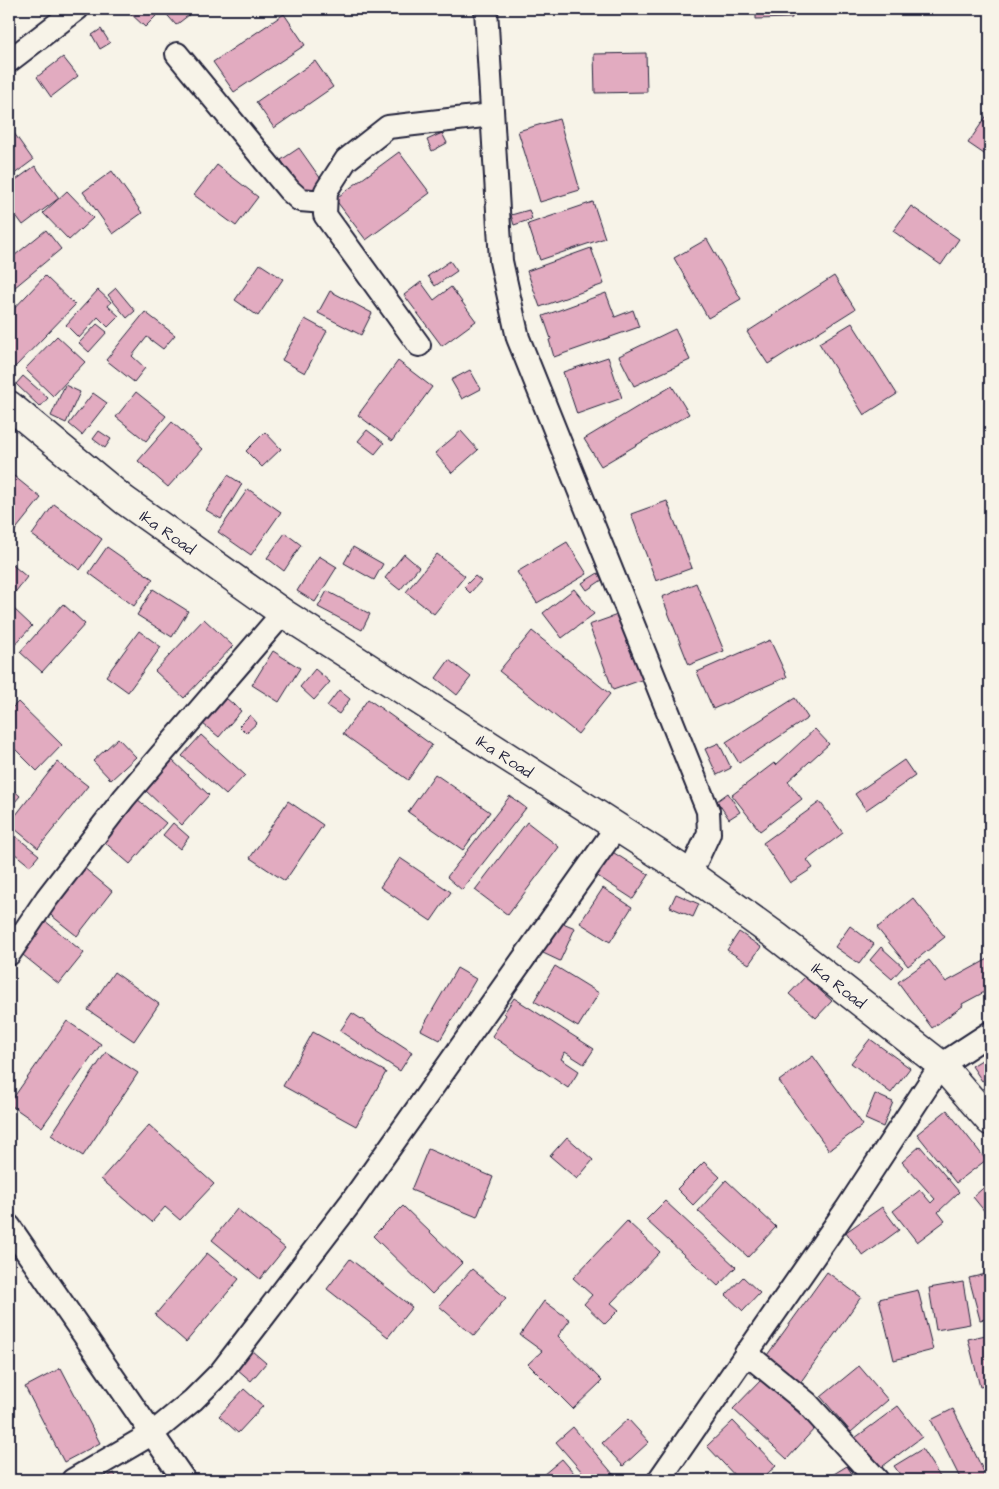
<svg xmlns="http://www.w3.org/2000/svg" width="999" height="1489" font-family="'Architects Daughter',sans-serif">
<rect width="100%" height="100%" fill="#f7f3e8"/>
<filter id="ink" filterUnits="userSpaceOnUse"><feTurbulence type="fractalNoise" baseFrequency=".02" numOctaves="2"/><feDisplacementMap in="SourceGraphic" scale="10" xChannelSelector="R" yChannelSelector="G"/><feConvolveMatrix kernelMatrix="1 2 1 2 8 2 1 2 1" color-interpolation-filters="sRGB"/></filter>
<g filter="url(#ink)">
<g fill="#e2abc0" stroke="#22223b">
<path d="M132 9H149L156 16 145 27 129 12Z"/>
<path d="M162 9H184L189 15 176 25Z"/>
<path d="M756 9H792V18L756 19Z"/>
<path d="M284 14 305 45 234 92 213 62Z"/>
<path d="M101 29 110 43 100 49 92 35Z"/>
<path d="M646 53 647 92 595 93 594 54Z"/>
<path d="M63 57 78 76 51 97 37 77Z"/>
<path d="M315 61 333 87 274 128 256 102Z"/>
<path d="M990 111V158L968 143Z"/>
<path d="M559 119 580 190 540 202 518 131Z"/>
<path d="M9 126 33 160 9 178Z"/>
<path d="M442 133 447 143 432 151 427 140Z"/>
<path d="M299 148 323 182 305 194 281 160Z"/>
<path d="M399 152 430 193 366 240 335 199Z"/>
<path d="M217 165 258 197 236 226 194 195Z"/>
<path d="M35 166 59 198 23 225 9 206V185Z"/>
<path d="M112 171 142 213 113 234 83 192Z"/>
<path d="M67 191 93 218 69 240 43 213Z"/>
<path d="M593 202 605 238 540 260 528 224Z"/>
<path d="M911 206 959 239 941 265 893 231Z"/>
<path d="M529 210 532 219 514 225 511 215Z"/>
<path d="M46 230 61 249 9 292V260Z"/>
<path d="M707 239 741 299 708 318 674 258Z"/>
<path d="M591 248 604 284 540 307 527 271Z"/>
<path d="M450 261 457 271 435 286 428 276Z"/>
<path d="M260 264 283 279 258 316 235 300Z"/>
<path d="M45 276 75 305 15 367 9 361V314Z"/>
<path d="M834 276 855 309 768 364 747 332Z"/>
<path d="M421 282 434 300 451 287 476 321 442 346 404 295Z"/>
<path d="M116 288 135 311 127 318 108 295Z"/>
<path d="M98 290 111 302 108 306 119 316 108 327 98 317 79 338 66 325Z"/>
<path d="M330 291 372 313 361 335 318 313Z"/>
<path d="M606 293 615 317 633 310 639 327 554 357 549 340 551 339 543 316Z"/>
<path d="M145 312 175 335 163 349 147 337 132 356 145 368 134 382 106 360Z"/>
<path d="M305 319 327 331 305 373 282 360Z"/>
<path d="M852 323 897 394 864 415 819 343Z"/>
<path d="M97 324 107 332 89 352 79 343Z"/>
<path d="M675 329 690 360 634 386 619 356Z"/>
<path d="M57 336 85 362 53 396 25 369Z"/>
<path d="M608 357 622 398 577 414 563 372Z"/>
<path d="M398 361 432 387 392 441 358 415Z"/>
<path d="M470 370 481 389 462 399 451 380Z"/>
<path d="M23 376 48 398 40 407 16 384Z"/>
<path d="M65 385 80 392 66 423 51 416Z"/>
<path d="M672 386 689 414 601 466 584 439Z"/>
<path d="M136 392 166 416 146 441 116 417Z"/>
<path d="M93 393 107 403 82 435 69 424Z"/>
<path d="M172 422 202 449 168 487 138 461Z"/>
<path d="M367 430 384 443 375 454 358 441Z"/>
<path d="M99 431 111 439 105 448 93 439Z"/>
<path d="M461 431 478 450 452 473 435 453Z"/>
<path d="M265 432 281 449 262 467 246 451Z"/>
<path d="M9 472 41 498 9 538Z"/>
<path d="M228 475 242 484 221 519 206 510Z"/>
<path d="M248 489 281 512 251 555 218 532Z"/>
<path d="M667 501 692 568 656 581 631 514Z"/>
<path d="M54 504 102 539 80 570 32 535Z"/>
<path d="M285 533 301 545 284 571 267 558Z"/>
<path d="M567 542 587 574 537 603 517 572Z"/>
<path d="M107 547 153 579 134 606 89 573Z"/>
<path d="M353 547 383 564 374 580 344 563Z"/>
<path d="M404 554 419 567 400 590 385 578Z"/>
<path d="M437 554 465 576 434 614 406 592Z"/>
<path d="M319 556 337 567 315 602 297 591Z"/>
<path d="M9 562 27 577 9 600Z"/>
<path d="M598 573 602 580 587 590 582 583Z"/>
<path d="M475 576 481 581 470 593 464 587Z"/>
<path d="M696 583 724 651 689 665 662 597Z"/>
<path d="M153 589 188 611 172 637 137 615Z"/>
<path d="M574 589 594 614 562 638 543 613Z"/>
<path d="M327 591 370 614 362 630 318 607Z"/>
<path d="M63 604 85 624 42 672 20 652Z"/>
<path d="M14 609 32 626 11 649 9 647V614Z"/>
<path d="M620 614 644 679 613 690 589 625Z"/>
<path d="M204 619 233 646 184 698 155 671Z"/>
<path d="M139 631 161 647 128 692 106 676Z"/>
<path d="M532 631 610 694 578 734 499 671Z"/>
<path d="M770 640 787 677 713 709 697 672Z"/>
<path d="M273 651 300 668 279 702 252 685Z"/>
<path d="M449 660 471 677 457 695 436 678Z"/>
<path d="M315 669 330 682 314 700 300 687Z"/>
<path d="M339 690 350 699 339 714 327 706Z"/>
<path d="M226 698 241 711 219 737 203 724Z"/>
<path d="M795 698 808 718 739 763 726 742Z"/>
<path d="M368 699 432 745 408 780 343 734Z"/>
<path d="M18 702 62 745 37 771 9 743V711Z"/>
<path d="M250 715 257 723 246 733 239 726Z"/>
<path d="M815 729 829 744 788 781 802 799 760 831 732 795 774 763 776 765Z"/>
<path d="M201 735 245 775 226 795 182 756Z"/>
<path d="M118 738 136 757 111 780 93 761Z"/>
<path d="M719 743 731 768 717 775 705 749Z"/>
<path d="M171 759 209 795 182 825 144 789Z"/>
<path d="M904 760 915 776 866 810 855 794Z"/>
<path d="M57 762 88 786 38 848 9 824Z"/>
<path d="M435 774 490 812 463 850 408 812Z"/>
<path d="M9 786 20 796 9 809Z"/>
<path d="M728 793 740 812 729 819 717 801Z"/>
<path d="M510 796 526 808 462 890 447 877Z"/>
<path d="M137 799 166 823 130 864 102 840Z"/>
<path d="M288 801 323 825 285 881 250 858Z"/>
<path d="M820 802 843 833 807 860 813 868 790 883 763 843Z"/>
<path d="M527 822 559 847 508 915 475 890Z"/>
<path d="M173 823 189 837 180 849 163 835Z"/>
<path d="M9 831 39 855 30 866 9 849Z"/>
<path d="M611 851 649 875 633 899 596 875Z"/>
<path d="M400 858 451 892 431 921 380 887Z"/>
<path d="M83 867 112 891 77 936 47 912Z"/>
<path d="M603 888 632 907 610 942 580 923Z"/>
<path d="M676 894 699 904 693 917 670 907Z"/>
<path d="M913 898 945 937 908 966 877 928Z"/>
<path d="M44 920 84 953 59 984 18 951Z"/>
<path d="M558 921 575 928 560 961 543 953Z"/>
<path d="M850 926 874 944 859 964 835 947Z"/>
<path d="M739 932 761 947 749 964 727 950Z"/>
<path d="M881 947 903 967 892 979 870 960Z"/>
<path d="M990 958V989L962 1004 963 1006 932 1028 898 982 929 960 946 982Z"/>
<path d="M555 966 599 993 578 1027 534 1001Z"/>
<path d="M457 968 476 979 440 1040 421 1030Z"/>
<path d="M114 972 159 1004 134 1041 88 1010Z"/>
<path d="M805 977 832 1001 816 1018 789 994Z"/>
<path d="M514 998 594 1049 584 1064 565 1052 561 1059 579 1071 568 1088 492 1036 506 1015 504 1013Z"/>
<path d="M352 1013 412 1052 400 1071 340 1031Z"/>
<path d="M67 1021 101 1044 42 1127 9 1104Z"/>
<path d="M313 1032 386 1072 356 1126 283 1086Z"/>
<path d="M870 1039 910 1068 891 1093 851 1063Z"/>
<path d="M106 1052 138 1073 83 1156 51 1135Z"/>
<path d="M990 1055V1076L982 1081 972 1066Z"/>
<path d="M813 1056 863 1125 829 1150 779 1081Z"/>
<path d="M875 1094 893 1102 883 1127 865 1119Z"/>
<path d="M947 1110 986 1160 956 1183 917 1134Z"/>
<path d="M149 1125 214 1184 180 1220 165 1207 152 1222 101 1179Z"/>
<path d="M567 1137 593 1160 577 1179 550 1156Z"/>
<path d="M920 1146 959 1192 938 1212 945 1221 917 1242 893 1211 920 1190 931 1203 935 1199 902 1162Z"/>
<path d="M428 1149 493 1177 477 1217 411 1190Z"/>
<path d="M704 1162 720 1177 693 1205 677 1189Z"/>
<path d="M726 1180 776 1227 748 1257 698 1211Z"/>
<path d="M990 1182V1218L973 1197Z"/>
<path d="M665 1201 736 1267 718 1286 646 1220Z"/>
<path d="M403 1206 462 1263 432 1294 373 1236Z"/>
<path d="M882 1207 899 1230 863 1256 846 1232Z"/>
<path d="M237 1209 285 1248 260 1279 212 1240Z"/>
<path d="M627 1221 660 1252 611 1303 619 1310 605 1324 584 1304 592 1295 573 1278Z"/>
<path d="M207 1253 239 1279 186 1342 155 1315Z"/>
<path d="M350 1259 412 1307 388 1337 327 1289Z"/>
<path d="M472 1269 506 1298 474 1336 439 1306Z"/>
<path d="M827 1272 861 1297 800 1383 765 1358Z"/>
<path d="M990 1273V1318L980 1320 969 1278Z"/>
<path d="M743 1277 760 1293 743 1311 726 1295Z"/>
<path d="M963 1282 970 1324 936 1330 929 1288Z"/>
<path d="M918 1290 933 1350 894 1360 879 1299Z"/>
<path d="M544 1301 570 1320 558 1336 602 1381 573 1409 528 1364 542 1351 520 1335Z"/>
<path d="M990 1334V1385L980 1387 968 1339Z"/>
<path d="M252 1351 266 1363 251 1381 237 1369Z"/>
<path d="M859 1366 888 1400 851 1432 821 1397Z"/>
<path d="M61 1368 100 1443 64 1462 25 1387Z"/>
<path d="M762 1379 815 1428 787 1459 733 1409Z"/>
<path d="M244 1389 263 1406 238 1433 219 1416Z"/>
<path d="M898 1406 922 1437 879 1469 855 1438Z"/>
<path d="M953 1409 988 1480H961L931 1420Z"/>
<path d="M628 1419 649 1442 623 1466 602 1443Z"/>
<path d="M733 1421 776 1466 760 1480H739L707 1446Z"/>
<path d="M573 1427 614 1475 608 1480H589L556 1442Z"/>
<path d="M922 1449 942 1480H904L894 1466Z"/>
<path d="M562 1459 580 1480H537Z"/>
<path d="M847 1466 856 1480H824Z"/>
<path d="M114 1473 118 1480H102Z"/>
</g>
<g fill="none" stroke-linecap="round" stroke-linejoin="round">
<g stroke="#22223b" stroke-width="26">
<g id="minor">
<path d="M486 9 501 261 518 338 708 811 709 833 690 874"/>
<path d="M177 54 289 190 300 200 324 202"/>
<path d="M9 61 77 9"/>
<path d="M419 345 325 215 326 191 346 160 388 127 492 115"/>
<path d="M9 954 47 898 124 798 283 613"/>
<path d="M9 1226 184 1480"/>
<path d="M746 1353 807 1403 877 1480"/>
<path d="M73 1480 153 1433 193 1400 221 1372 352 1201 616 828"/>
<path d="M659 1480 846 1210 941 1065 990 1033"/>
</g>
</g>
<g stroke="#22223b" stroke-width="31">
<path id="tertiary" d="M9 405 124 500 283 613 690 874 776 936 941 1065 990 1121"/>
</g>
<use href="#minor" stroke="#f7f3e8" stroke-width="22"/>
<use href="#tertiary" stroke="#f7f3e8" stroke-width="28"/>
</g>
</g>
<g text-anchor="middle" stroke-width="4" stroke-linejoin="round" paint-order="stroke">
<g font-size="16" fill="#22223b" stroke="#f7f3e8">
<text transform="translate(168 532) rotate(35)" y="6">Ika Road</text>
<text transform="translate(505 756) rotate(33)" y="6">Ika Road</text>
<text transform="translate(839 985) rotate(38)" y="6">Ika Road</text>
</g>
</g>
<rect width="999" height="1489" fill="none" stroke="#f7f3e8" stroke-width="30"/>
<rect x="15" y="15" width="969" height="1459" fill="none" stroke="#22223b" stroke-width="2" filter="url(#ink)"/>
</svg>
